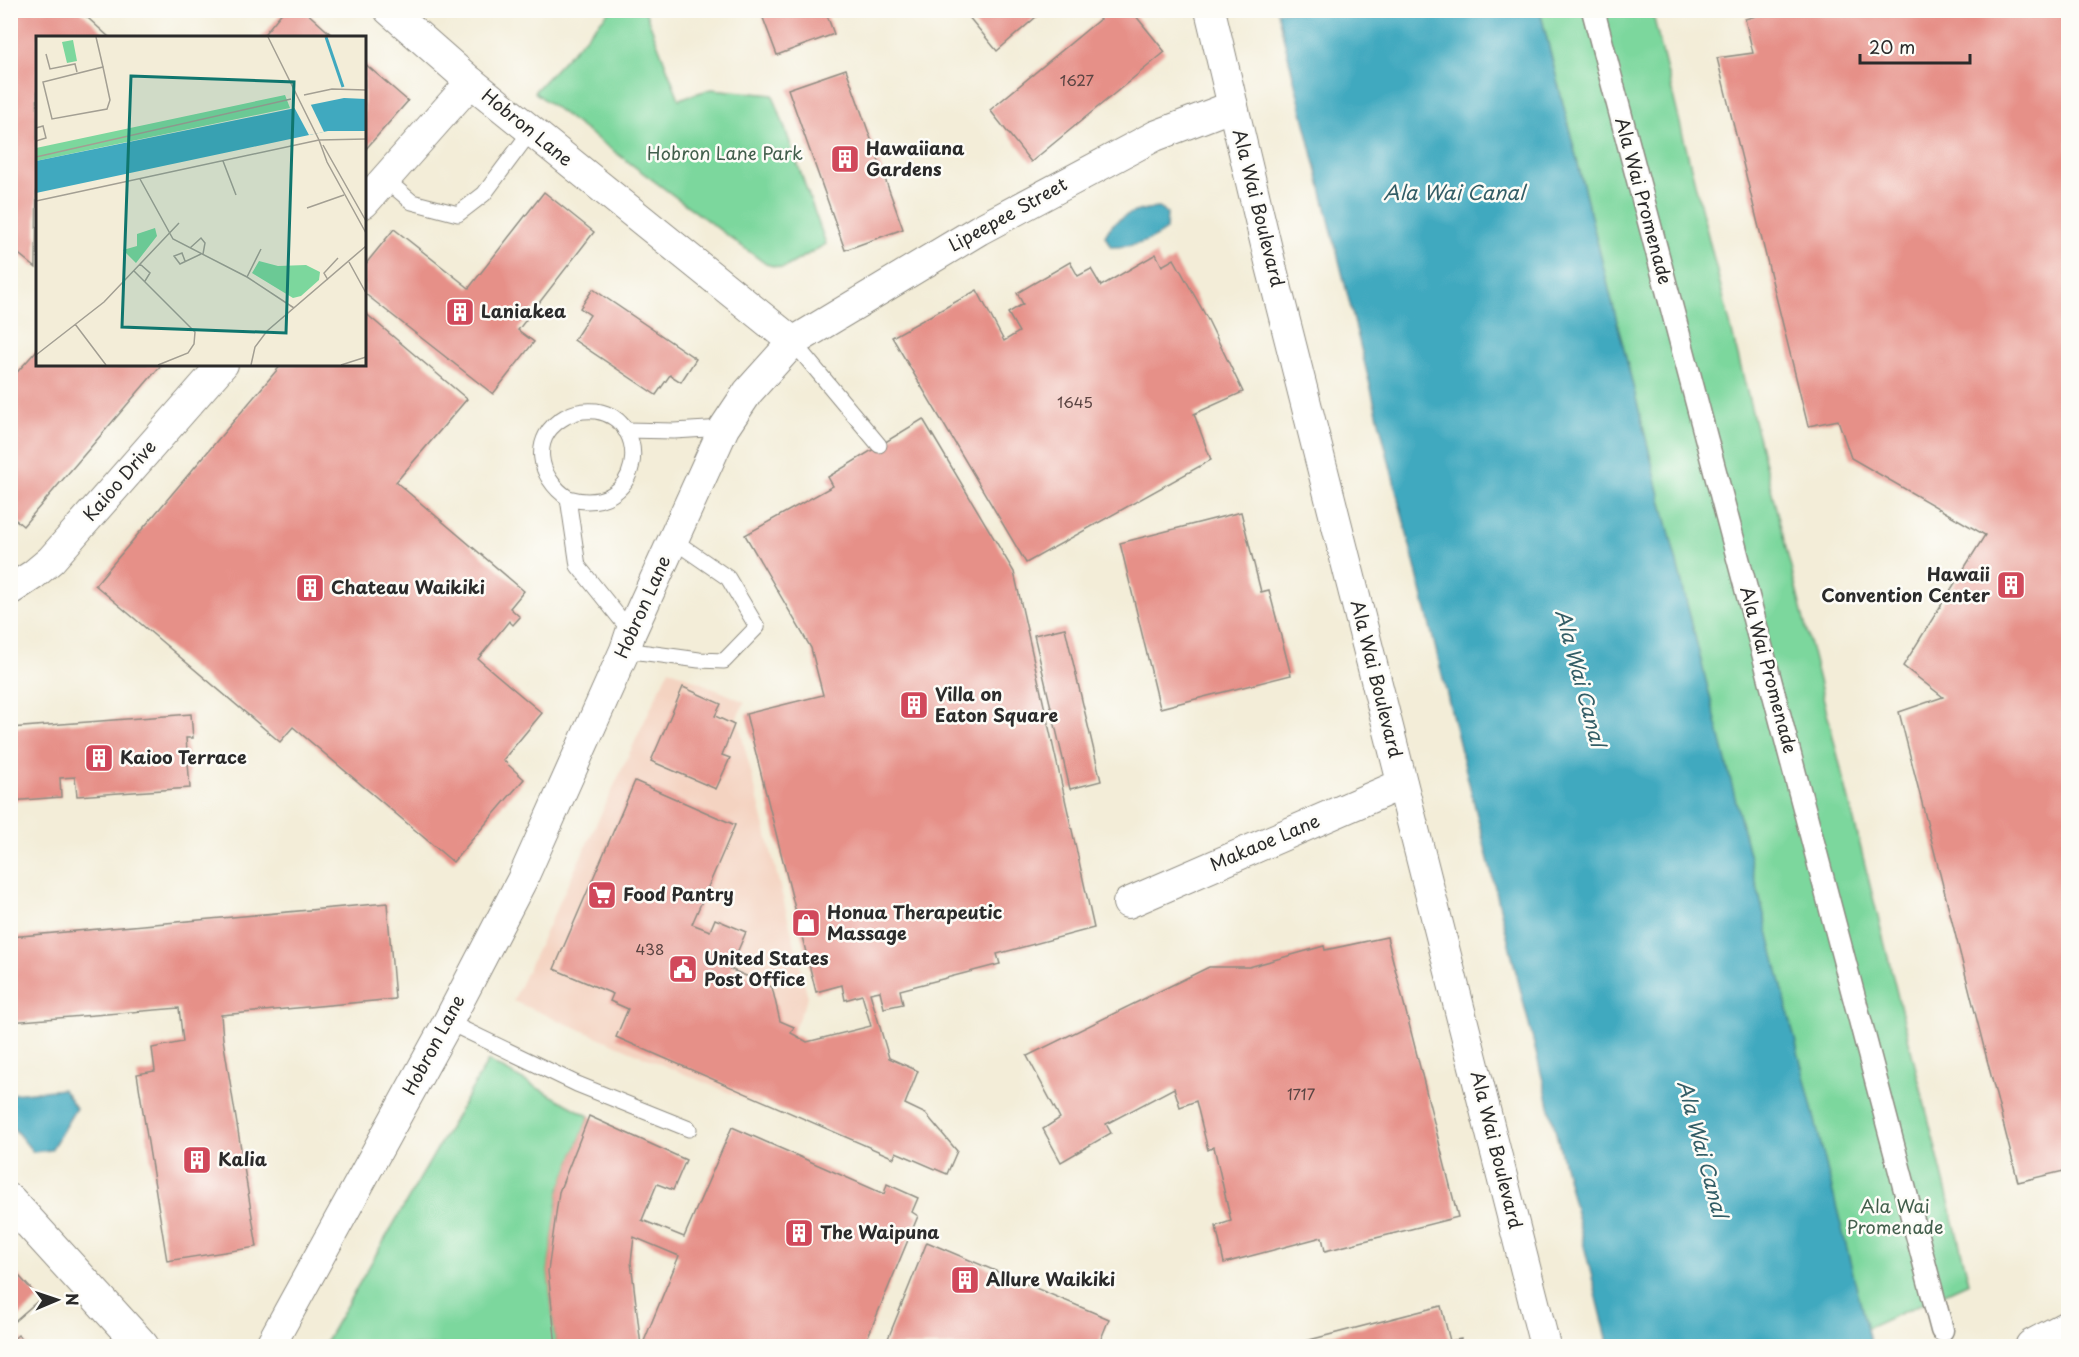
<svg xmlns="http://www.w3.org/2000/svg" width="2079" height="1357" font-family="'Playpen Sans',sans-serif">
<rect width="100%" height="100%" fill="#fdfcf7"/>
<filter id="ink" filterUnits="userSpaceOnUse"><feTurbulence type="fractalNoise" baseFrequency=".0167" numOctaves="2"/><feDisplacementMap in="SourceGraphic" scale="12" xChannelSelector="R" yChannelSelector="G"/><feConvolveMatrix kernelMatrix="1 2 1 2 8 2 1 2 1" color-interpolation-filters="sRGB"/></filter>
<filter id="wash" filterUnits="userSpaceOnUse"><feTurbulence type="fractalNoise" baseFrequency=".008" numOctaves="4" result="noise"/><feDisplacementMap in="SourceGraphic" scale="24" xChannelSelector="R" yChannelSelector="G"/><feGaussianBlur stdDeviation="1.35" result="paint"/><feColorMatrix in="noise" values="0 0 0 0 0 0 0 0 0 0 0 0 0 0 0 0 0 1.4 0 .05"/><feComposite in="paint" operator="in"/></filter>
<g filter="url(#wash)">
<rect width="100%" height="100%" fill="#f3edd8"/>
<path fill="#f4d3c1" d="M669 669 745 702 737 717 808 997 760 1106 513 1001Z"/>
<g fill="#7cd79d" stroke="#548164" stroke-width="1.5">
<path d="M610 11H645L679 99 711 89 773 95 826 244 786 267 781 268 766 264 534 92Z"/>
<path d="M1540 11H1652L1969 1282 1866 1329Z"/>
<path d="M488 1061 589 1116 559 1192 548 1271 556 1346H323Z"/>
</g>
<g fill="#40a9bf" stroke="#366a75" stroke-width="1.5">
<path d="M1277 11H1540L1871 1346H1609Z"/>
<path d="M1159 208 1167 213 1166 230C1148 243 1133 247 1111 247L1105 236C1115 215 1137 209 1159 208Z"/>
<path d="M63 1089 76 1108 51 1150 33 1152 11 1125 12 1094Z"/>
</g>
<g id="blocks">
<g fill="#e69088">
<path d="M10 10H79L110 38H38L36 268 10 247Z"/>
<path d="M284 10H304L335 38H261Z"/>
<path d="M760 10H825L834 34 777 55Z"/>
<path d="M963 10H1044L997 51Z"/>
<path d="M1111 10H1131L1165 52 1031 162 990 110Z"/>
<path d="M1777 10H2068V1170L2018 1182 1899 712 1943 697 1903 666 1985 535 1851 458 1838 420 1808 426 1717 58 1753 53 1745 19Z"/>
<path d="M364 63 408 101 364 151Z"/>
<path d="M846 69 903 229 845 250 788 89Z"/>
<path d="M544 192 594 232 518 330 534 342 493 394 364 293V266L394 229 469 288Z"/>
<path d="M1156 254 1162 266 1174 259 1207 318 1243 392 1194 414 1211 460 1026 563 892 337 977 290 1004 341 1019 332 1008 313 1023 304 1017 293 1070 262 1078 276 1091 269 1101 286Z"/>
<path d="M593 289 696 359 681 382 670 375 656 395 574 340 590 315 580 308Z"/>
<path d="M364 312 467 399 396 482 524 591 510 608 520 617 513 625 509 621 478 659 542 713 503 760 524 779 453 862 293 727 280 742 95 585 282 364H364Z"/>
<path d="M38 349V364H162L23 526 10 515V380Z"/>
<path d="M923 419 1014 572 1094 928 997 954 1000 964 900 990 903 1004 884 1008 880 991 870 993 889 1058 918 1071 905 1104 926 1114 957 1151 947 1174 896 1152 894 1158 616 1037 628 1009 610 1001 613 994 554 969 635 781 735 825 692 924 710 931 715 919 746 932 730 969 772 987 780 1021 794 1027 791 1033 807 1042 871 1026 862 995 845 1000 842 985 816 992 746 714 823 695 811 648 745 535 833 486 828 477Z"/>
<path d="M1241 512 1261 592 1269 590 1291 675 1160 708 1120 543Z"/>
<path d="M1065 628 1101 781 1070 789 1034 635Z"/>
<path d="M683 687 721 704 715 716 734 725 722 755 730 758 716 789 651 761Z"/>
<path d="M191 714 193 738H186L190 788 77 796 75 777 60 778 61 797 10 801V728Z"/>
<path d="M387 903 395 999 221 1015 223 1039 257 1247 167 1261 137 1074 155 1071 152 1048 183 1042 179 1008 10 1022V937Z"/>
<path d="M1387 937 1458 1217 1325 1251 1322 1237 1224 1263 1216 1226 1231 1221 1214 1147 1208 1150 1196 1101 1180 1107 1174 1088 1106 1124 1111 1133 1061 1162 1043 1129 1060 1118 1027 1056 1209 967H1249L1324 946 1325 950Z"/>
<path d="M589 1116 686 1160 673 1190 657 1184 642 1220 684 1237 732 1127 884 1194 887 1184 918 1198 912 1212 918 1216 864 1346H642L679 1256 634 1237 631 1262 641 1346H556L548 1271 559 1192Z"/>
<path d="M927 1242 1109 1319 1098 1346H885Z"/>
<path d="M10 1266 40 1299 10 1325Z"/>
<path d="M1441 1306 1450 1341 1461 1339 1462 1346H1286Z"/>
<path d="M18 1335 28 1346H10V1342Z"/>
</g>
</g>
</g>
<g filter="url(#ink)">
<use href="#blocks" fill-opacity="0" stroke="#8f8c82" stroke-width="1.5"/>
<g fill="none" stroke-linecap="round" stroke-linejoin="round">
<g stroke="#8f8c82" stroke-width="17">
<g id="service">
<path d="M385 179 412 202 458 214 484 194 531 131"/>
<path d="M793 342 879 445"/>
<path d="M625 430 674 431 724 428"/>
<path d="M568 498C642 519 654 420 596 411 585 410 575 411 565 417 529 437 538 478 568 498L578 566 631 632"/>
<path d="M625 650 699 660 724 661 757 627 728 578 673 540"/>
<path d="M448 1022 577 1084 689 1129"/>
</g>
</g>
<g stroke="#8f8c82" stroke-width="25">
<path id="pedestrian" d="M1593 10 1942 1330"/>
</g>
<g stroke="#8f8c82" stroke-width="32">
<g id="minor">
<path d="M389 10 471 82 793 342"/>
<path d="M1210 10 1271 266 1545 1346"/>
<path d="M364 203 471 82"/>
<path d="M10 590 33 575 51 560 223 364"/>
<path d="M1128 903 1402 784"/>
<path d="M270 1346 448 1022 522 880 625 650 631 632 724 428 748 392 793 342 979 230 1155 136 1233 106"/>
</g>
</g>
<g stroke="#8f8c82" stroke-width="35">
<path id="tertiary" d="M10 1201 142 1346"/>
</g>
<g stroke="#8f8c82" stroke-width="35">
<path id="primary" d="M2032 1346 2068 1327"/>
</g>
<use href="#service" stroke="#fff" stroke-width="15"/>
<use href="#pedestrian" stroke="#fff" stroke-width="22"/>
<use href="#minor" stroke="#fff" stroke-width="30"/>
<use href="#tertiary" stroke="#fff" stroke-width="33"/>
<use href="#primary" stroke="#fff" stroke-width="33"/>
</g>
</g>
<defs>
<g id="building-square" transform="scale(1.5)"><rect x="-9" y="-9" width="18" height="18" rx="4" fill="#d1495b" stroke="#fdfcf7"/><path d="M-4-6H4V6H1V3H-1V6H-4ZM-2.5-4.3h1.7v1.8h-1.7ZM.8-4.3h1.7v1.8H.8ZM-2.5-1h1.7V.8h-1.7ZM.8-1h1.7V.8H.8Z" fill="#fff"/></g>
<g id="supermarket-square" transform="scale(1.5)"><rect x="-9" y="-9" width="18" height="18" rx="4" fill="#d1495b" stroke="#fdfcf7"/><path d="M-6-5.5h2.5l.6 2H6L4.5 2H-2.5L-4.4-4H-6ZM-1.5 3.2a1.3 1.3 0 1 0 .1 0ZM3 3.2a1.3 1.3 0 1 0 .1 0Z" fill="#fff"/></g>
<g id="shop-square" transform="scale(1.5)"><rect x="-9" y="-9" width="18" height="18" rx="4" fill="#d1495b" stroke="#fdfcf7"/><path d="M-5-2.5h2.3a2.7 3.5 0 0 1 5.4 0H5L5.5 6h-11ZM-1.5-2.5h3a1.5 2.3 0 0 0-3 0Z" fill="#fff"/></g>
<g id="civic-square" transform="scale(1.5)"><rect x="-9" y="-9" width="18" height="18" rx="4" fill="#d1495b" stroke="#fdfcf7"/><path d="M-.6-6.5H3V-4.5H.6V-3L4-1V1h2V6H-6V1h2V-1L-.6-3ZM-1.2 2.5V6h2.4V2.5Z" fill="#fff"/></g>
</defs>
<g fill-rule="evenodd">
<use href="#building-square" x="845" y="159"/>
<use href="#building-square" x="460" y="312"/>
<use href="#building-square" x="2011" y="585"/>
<use href="#building-square" x="310" y="588"/>
<use href="#building-square" x="914" y="705"/>
<use href="#building-square" x="99" y="758"/>
<use href="#supermarket-square" x="602" y="895"/>
<use href="#shop-square" x="806" y="923"/>
<use href="#civic-square" x="683" y="969"/>
<use href="#building-square" x="197" y="1160"/>
<use href="#building-square" x="799" y="1233"/>
<use href="#building-square" x="965" y="1280"/>
</g>
<g text-anchor="middle" stroke-width="5" stroke-linejoin="round" paint-order="stroke">
<g font-size="15" fill="#5a4442">
<text x="1077" y="86">1627</text>
<text x="1075" y="408">1645</text>
<text x="650" y="955">438</text>
<text x="1301" y="1100">1717</text>
</g>
<g font-size="18" fill="#2b2b2b" stroke="#fdfcf7">
<text transform="translate(527 128) rotate(39)" y="6">Hobron Lane</text>
<text transform="translate(1643 201) rotate(75)" y="6">Ala Wai Promenade</text>
<text transform="translate(1258 208) rotate(76)" y="6">Ala Wai Boulevard</text>
<text transform="translate(1008 215) rotate(-29)" y="6">Lipeepee Street</text>
<text transform="translate(120 481) rotate(-49)" y="6">Kaioo Drive</text>
<text transform="translate(643 607) rotate(-66)" y="6">Hobron Lane</text>
<text transform="translate(1768 670) rotate(75)" y="6">Ala Wai Promenade</text>
<text transform="translate(1376 679) rotate(76)" y="6">Ala Wai Boulevard</text>
<text transform="translate(1265 843) rotate(-23)" y="6">Makaoe Lane</text>
<text transform="translate(434 1045) rotate(-62)" y="6">Hobron Lane</text>
<text transform="translate(1496 1150) rotate(76)" y="6">Ala Wai Boulevard</text>
</g>
<g font-size="18" font-weight="bold" fill="#2b2b2b" stroke="#fdfcf7" text-anchor="start">
<text x="866" y="155">Hawaiiana<tspan x="866" dy="21">Gardens</tspan></text>
<text x="481" y="318">Laniakea</text>
<text x="1990" y="581" text-anchor="end">Hawaii<tspan x="1990" dy="21">Convention Center</tspan></text>
<text x="331" y="594">Chateau Waikiki</text>
<text x="935" y="701">Villa on<tspan x="935" dy="21">Eaton Square</tspan></text>
<text x="120" y="764">Kaioo Terrace</text>
<text x="623" y="901">Food Pantry</text>
<text x="827" y="919">Honua Therapeutic<tspan x="827" dy="21">Massage</tspan></text>
<text x="704" y="965">United States<tspan x="704" dy="21">Post Office</tspan></text>
<text x="218" y="1166">Kalia</text>
<text x="820" y="1239">The Waipuna</text>
<text x="986" y="1286">Allure Waikiki</text>
</g>
<g font-size="18" fill="#435f4d" stroke="#fdfcf7">
<text x="725" y="160">Hobron Lane Park</text>
<text x="1895" y="1213">Ala Wai<tspan x="1895" dy="21">Promenade</tspan></text>
</g>
<g font-size="20" font-style="italic" fill="#335d66" stroke="#fdfcf7">
<text x="1454" y="200">Ala Wai Canal</text>
<text transform="translate(1580 678) rotate(75)" y="7">Ala Wai Canal</text>
<text transform="translate(1702 1149) rotate(75)" y="7">Ala Wai Canal</text>
</g>
</g>
<g transform="translate(36 36)">
<rect width="330" height="330" fill="#f3edd8"/>
<path d="M37 4 41 25 31 27 26 6ZM249 59 254 72 0 125V112ZM119 192 121 200 100 227 87 214 101 210V198ZM223 225 242 230 270 229 284 236 283 244 265 260 257 262 216 237Z" fill="#7cd79d"/>
<path d="M308 62 330 63V95H292L0 157V125Z" fill="#40a9bf"/>
<path d="M274 67 288 96 273 99 258 71Z" fill="#f3edd8"/>
<path fill="none" stroke="#40a9bf" stroke-width="3" d="M290 1 307 51"/>
<path fill="none" stroke="#a39f93" stroke-width="1.5" d="M60 1 67 31M232 1 283 104 291 126 330 197M10 18 14 33 39 28 41 36M67 31 74 64 71 73 16 83 7 46ZM268 59 296 53 330 54M0 92 7 90 10 102 0 105M283 104 330 103M287 109 330 185M0 121 255 63M187 125 200 159M104 143 137 203 211 241 258 272M0 165 283 104M271 172 308 159M154 212 165 202 169 207 167 218M149 225 146 217 138 220 144 228 165 218M313 226 330 257M104 228 114 237 109 245M98 235 159 296 158 308 152 317 122 329M211 241 225 213M292 244 288 237 302 222M39 288 70 329M0 319 68 266 143 187M215 329 219 311 231 295 330 210M305 329 330 321"/>
<path fill="#0f766e" fill-opacity="0.15" stroke="#0f766e" stroke-width="3" d="M95 40 258 46 250 297 86 291Z"/>
<rect width="330" height="330" fill="none" stroke="#2b2b2b" stroke-width="3"/>
</g>
<rect width="2079" height="1357" fill="none" stroke="#fdfcf7" stroke-width="36"/>
<g transform="translate(57 1300) rotate(88)" stroke="#fdfcf7" stroke-width="4.5" paint-order="stroke">
<path d="M0-4.5L10 22L0 15L-10 22Z" fill="#2b2b2b"/>
<text y="-9" font-size="16" font-weight="bold" text-anchor="middle" fill="#2b2b2b">N</text>
</g>
<path d="M1860 54v9h110v-9" fill="none" stroke="#2b2b2b" stroke-width="3"/>
<text x="1869" y="54" font-size="18" fill="#2b2b2b" stroke="#fdfcf7" stroke-width="4.5" paint-order="stroke">20 m</text>
</svg>
